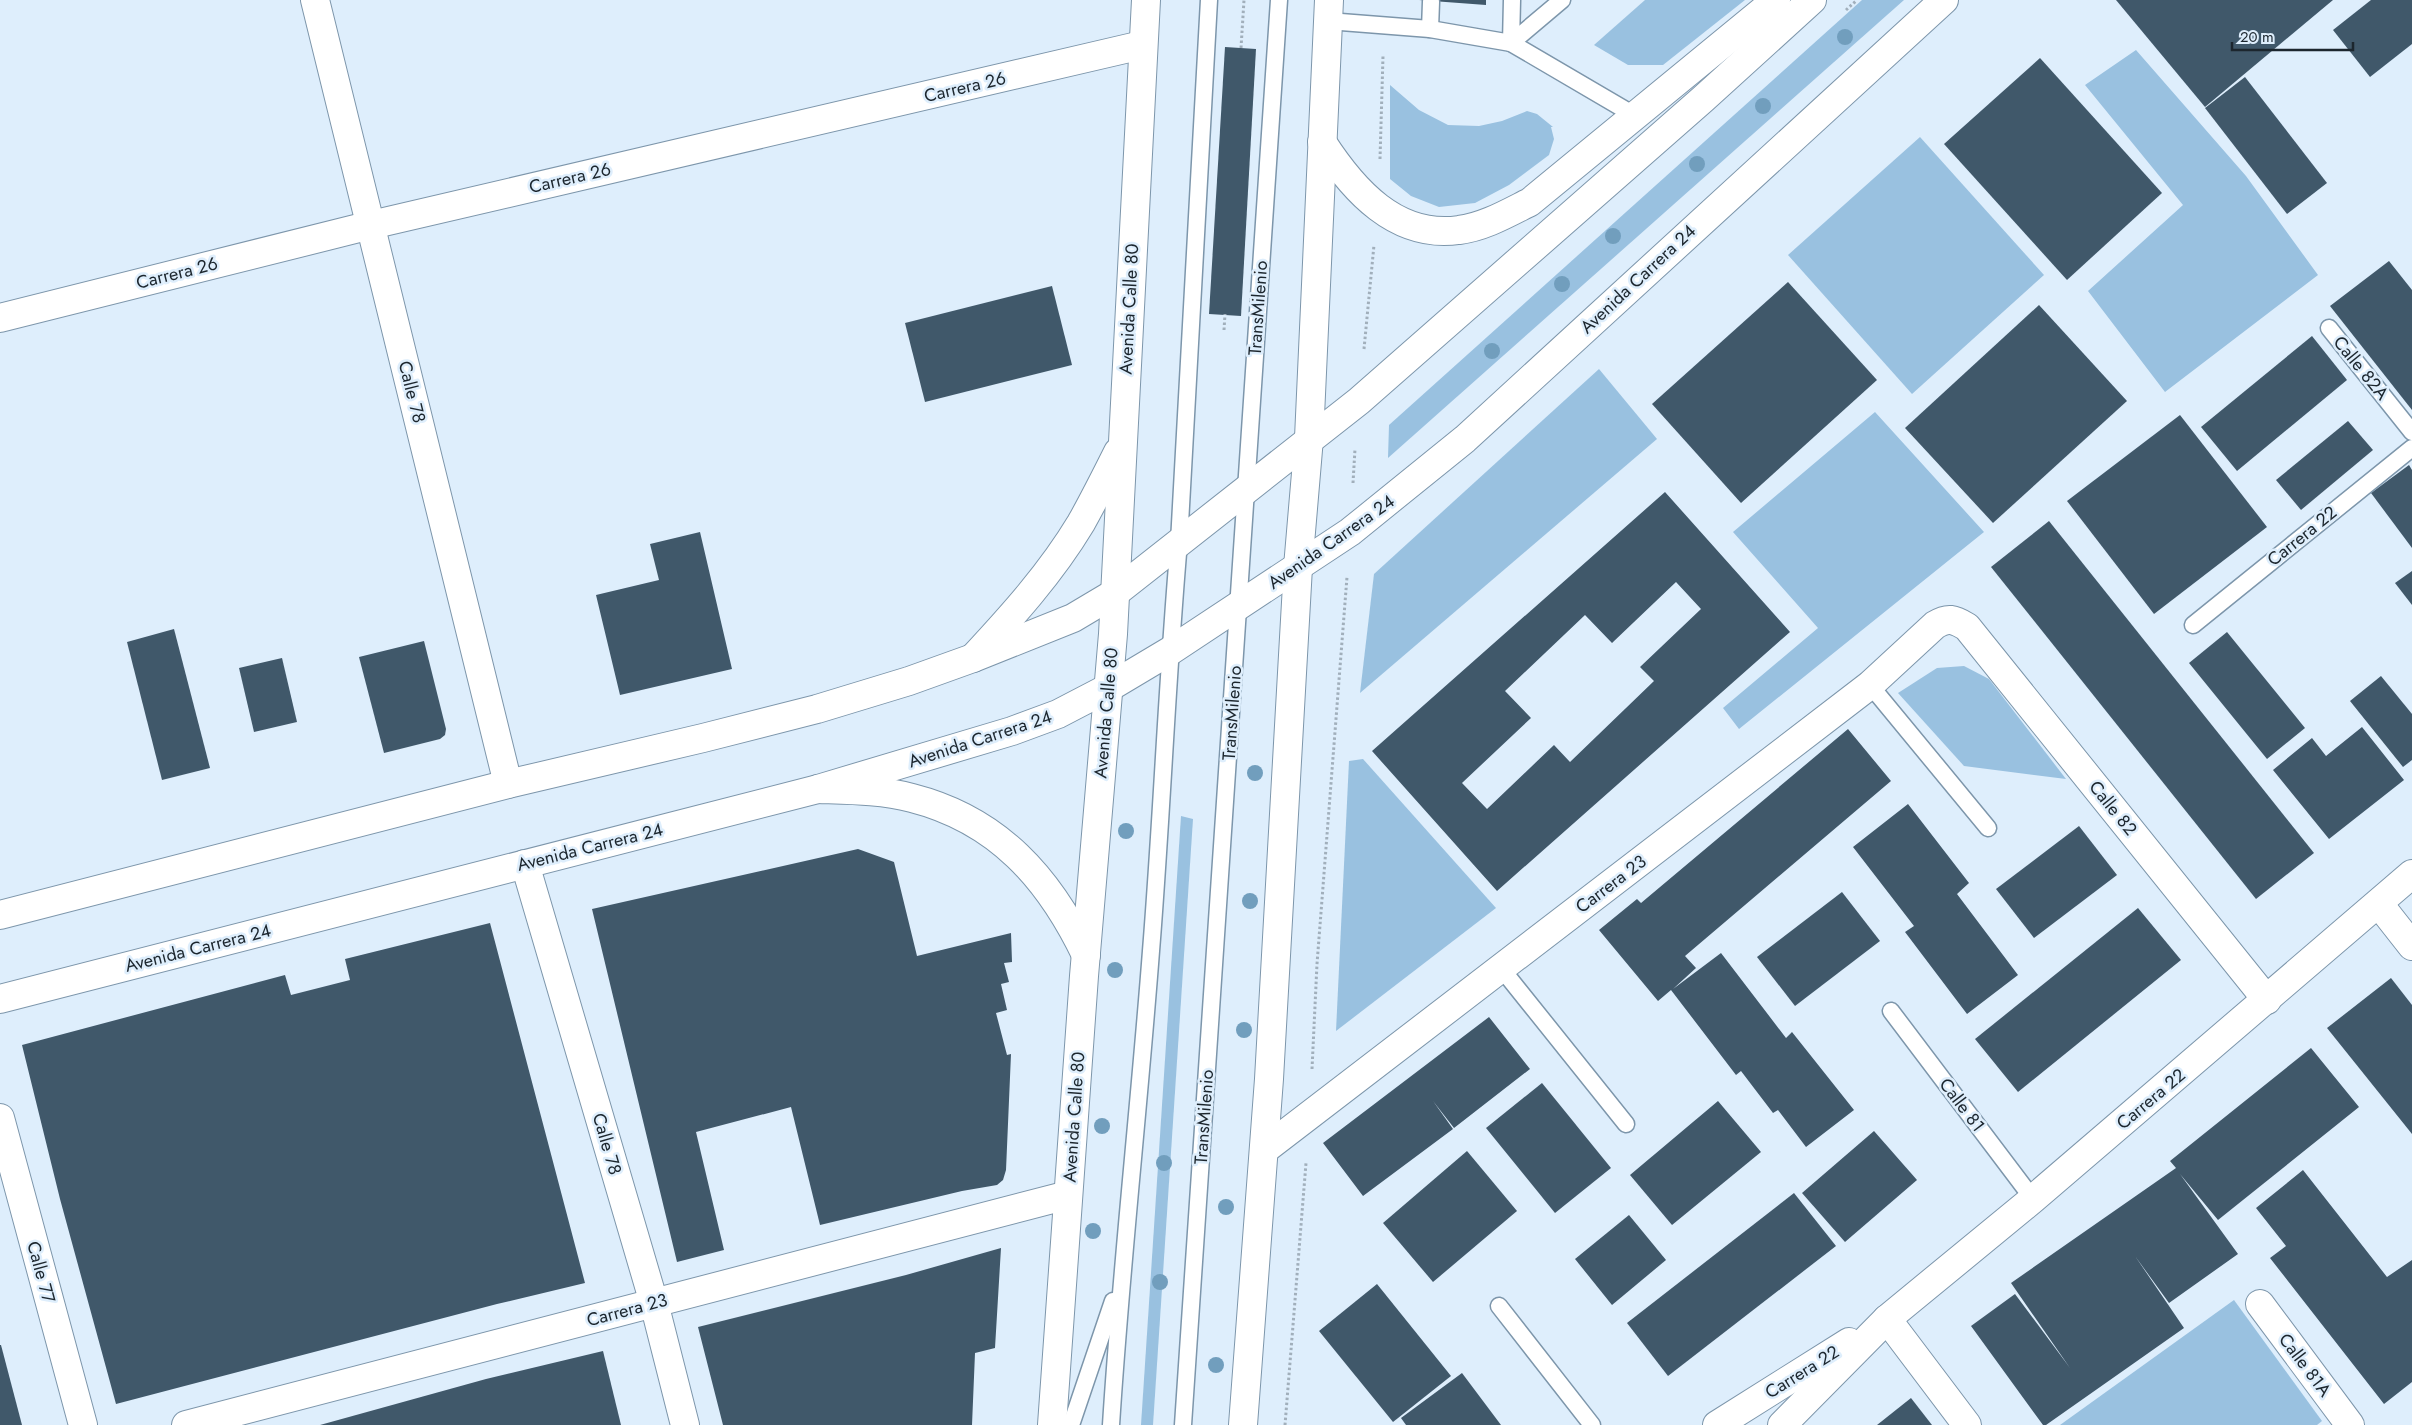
<svg xmlns="http://www.w3.org/2000/svg" width="2412" height="1425" font-family="Jost,sans-serif">
<rect width="100%" height="100%" fill="#deeefc"/>
<g fill="#99c1e0">
<path d="M1645 0H1745L1663 65H1628L1594 45Z"/>
<path d="M1862 0H1904L1388 458 1389 425Z"/>
<path d="M2136 50 2246 176 2318 275 2165 392 2088 291 2183 205 2085 85Z"/>
<path d="M1390 85 1419 110 1448 125 1479 126 1502 121 1527 111 1537 114 1553 127H1551L1554 139 1549 155 1509 185 1475 203 1439 207 1411 196 1390 179Z"/>
<path d="M1920 137 2044 275 1912 394 1788 255Z"/>
<path d="M1599 369 1657 439 1360 693 1374 574Z"/>
<path d="M1875 412 1984 532 1739 729 1723 708 1818 628 1733 532Z"/>
<path d="M1964 666 1989 679 2066 779 1964 766 1898 693 1937 668Z"/>
<path d="M1363 759 1496 908 1336 1031 1349 761Z"/>
<path d="M1181 816 1193 819 1153 1425H1141Z"/>
<path d="M2234 1300 2322 1421 2317 1425H2060Z"/>
</g>
<g fill="#40586a" fill-rule="evenodd">
<path d="M1419 0H1486V5Z"/>
<path d="M2116 0H2333L2205 107Z"/>
<path d="M2371 0H2412V44L2370 77 2333 30Z"/>
<path d="M1225 47 1256 49 1241 316 1209 314Z"/>
<path d="M2040 58 2162 193 2067 280 1944 144Z"/>
<path d="M2245 77 2327 183 2287 214 2205 108Z"/>
<path d="M2389 261 2412 290V410L2330 306Z"/>
<path d="M1788 282 1877 380 1741 503 1652 404Z"/>
<path d="M1052 286 1072 365 925 402 905 323Z"/>
<path d="M2039 305 2127 401 1993 523 1905 428Z"/>
<path d="M2312 336 2347 380 2237 471 2201 427Z"/>
<path d="M2180 415 2267 527 2154 614 2067 501Z"/>
<path d="M2348 421 2373 450 2301 510 2276 480Z"/>
<path d="M2409 465 2412 470V548L2371 493Z"/>
<path d="M1665 492 1790 632 1497 891 1372 751ZM1676 582 1701 609 1640 667 1654 681 1570 762 1554 745 1487 809 1462 783 1531 718 1505 691 1585 615 1612 643Z"/>
<path d="M2049 521 2314 853 2256 899 1991 567Z"/>
<path d="M700 532 732 669 620 695 596 595 659 580 650 544Z"/>
<path d="M2412 571V605L2395 583Z"/>
<path d="M174 629 210 768 162 780 127 642Z"/>
<path d="M2227 632 2305 728 2267 759 2189 663Z"/>
<path d="M424 641 446 729 445 735 440 739 384 753 359 657Z"/>
<path d="M282 658 297 722 254 732 239 668Z"/>
<path d="M2381 676 2412 714V760L2403 767 2350 701Z"/>
<path d="M2362 727 2404 780 2329 839 2273 770 2312 738 2326 756Z"/>
<path d="M1848 729 1891 781 1685 956 1696 968 1673 989 1721 953 1786 1038 1792 1032 1854 1110 1806 1147 1778 1110 1773 1113 1741 1071 1736 1075 1671 990 1658 1001 1599 930 1637 899 1641 903Z"/>
<path d="M1908 804 1969 883 1957 894 2018 975 1967 1014 1905 932 1914 926 1853 847Z"/>
<path d="M2079 826 2117 875 2034 938 1996 889Z"/>
<path d="M858 849 894 862 917 956 1011 933 1012 962 1004 963 1009 982 1001 984 1007 1010 996 1013 1007 1055 1011 1054 1006 1170 1003 1180 997 1185 962 1191 820 1225 791 1107 696 1132 724 1250 677 1262 592 909Z"/>
<path d="M1842 892 1880 941 1795 1006 1757 957Z"/>
<path d="M2138 908 2181 960 2018 1092 1975 1039Z"/>
<path d="M490 923 585 1283 497 1304 116 1404 60 1199 22 1045 285 975 291 995 350 980 345 959Z"/>
<path d="M2391 978 2412 1005V1134L2327 1028Z"/>
<path d="M1489 1017 1530 1069 1454 1128 1433 1101 1453 1129 1363 1196 1323 1143Z"/>
<path d="M2311 1048 2359 1107 2218 1220 2180 1174 2238 1254 2169 1303 2135 1256 2184 1328 2046 1425H2043L1971 1326 2015 1294 2070 1368 2011 1283 2176 1168 2170 1161Z"/>
<path d="M1542 1083 1611 1168 1555 1213 1486 1128Z"/>
<path d="M1718 1101 1761 1152 1672 1225 1630 1175Z"/>
<path d="M1874 1131 1917 1180 1845 1242 1802 1193Z"/>
<path d="M1467 1151 1517 1211 1433 1282 1383 1223Z"/>
<path d="M2303 1170 2387 1277 2412 1260V1382L2384 1404 2270 1258 2286 1246 2256 1208Z"/>
<path d="M1794 1193 1836 1246 1668 1376 1627 1323Z"/>
<path d="M1629 1215 1666 1260 1612 1305 1575 1259Z"/>
<path d="M1001 1248 995 1348 975 1353 972 1425H723L698 1327 906 1275Z"/>
<path d="M1377 1284 1451 1376 1393 1422 1319 1331Z"/>
<path d="M0 1345H1L22 1425H0Z"/>
<path d="M603 1351 621 1425H320L486 1379Z"/>
<path d="M1462 1373 1501 1425H1406L1401 1418Z"/>
<path d="M1911 1398 1932 1425H1877Z"/>
</g>
<g fill="none" stroke-linecap="round" stroke-linejoin="round">
<g stroke="#7d96ab" stroke-width="19">
<g id="lane">
<path d="M1328 21 1430 29 1511 43 1634 115"/>
<path d="M1430 29 1431 2"/>
<path d="M1511 43 1562 0"/>
<path d="M1511 43 1512 0"/>
<path d="M2329 328 2412 432"/>
<path d="M2193 625 2412 448"/>
<path d="M1870 685 1988 828"/>
<path d="M1501 968 1626 1124"/>
<path d="M1891 1011 2033 1199"/>
<path d="M1499 1306 1592 1425"/>
<path d="M1071 1425 1113 1301"/>
<path d="M1111 1425C1121 1267 1139 1109 1151 951 1162 815 1167 678 1179 542L1209 0"/>
<path d="M1183 1425 1279 0"/>
</g>
</g>
<g stroke="#7d96ab" stroke-width="30">
<g id="street">
<path d="M315 0 508 784"/>
<path d="M0 318 371 225 1142 45"/>
<path d="M525 864 654 1303 685 1425"/>
<path d="M2379 904 2412 946"/>
<path d="M0 1118 83 1425"/>
<path d="M1264 1150 1870 685 1935 625C1948 617 1954 619 1967 627L2267 1000"/>
<path d="M2260 1304 2350 1425"/>
<path d="M1887 1319 1967 1425"/>
<path d="M186 1425 1068 1195"/>
</g>
</g>
<g stroke="#7d96ab" stroke-width="30">
<g id="secondary">
<path d="M0 915 508 784 703 738 817 709 909 681 973 658 1073 618 1115 593 1359 401 1703 99 1812 0"/>
<path d="M0 999 818 789 1012 731 1058 714 1108 688 1170 651 1350 532 1465 439 1944 0"/>
<path d="M1717 1425 1849 1342"/>
<path d="M1782 1425 1887 1319 2033 1199 2412 874"/>
</g>
</g>
<g stroke="#7d96ab" stroke-width="30">
<g id="highway">
<path d="M1322 142C1353 190 1396 239 1459 230 1484 227 1508 213 1530 202L1776 0"/>
<path d="M973 658C1012 616 1051 573 1081 523 1094 500 1106 476 1118 452"/>
<path d="M818 789C849 790 882 790 912 798 998 820 1049 878 1086 955"/>
<path d="M1052 1425 1084 976 1113 634 1146 0"/>
<path d="M1243 1425 1269 1079 1298 567 1309 438 1329 0"/>
</g>
</g>
<g stroke="#a1afbb" stroke-width="3" stroke-dasharray="2.5 2.5" stroke-linecap="butt">
<path d="M1846 10 1857 0"/>
<path d="M1241 48 1244 0"/>
<path d="M1380 159 1383 56"/>
<path d="M1224 330 1225 314"/>
<path d="M1364 349 1374 245"/>
<path d="M1353 483 1355 449"/>
<path d="M1312 1069 1317 964 1347 577"/>
<path d="M1285 1425 1306 1163"/>
</g>
<use href="#lane" stroke="#fff" stroke-width="16"/>
<use href="#street" stroke="#fff" stroke-width="28"/>
<use href="#secondary" stroke="#fff" stroke-width="28"/>
<use href="#highway" stroke="#fff" stroke-width="28"/>
</g>
<g fill="#719ebd">
<circle cx="1845" cy="37" r="8"/>
<circle cx="1763" cy="106" r="8"/>
<circle cx="1697" cy="164" r="8"/>
<circle cx="1613" cy="236" r="8"/>
<circle cx="1562" cy="284" r="8"/>
<circle cx="1492" cy="351" r="8"/>
<circle cx="1255" cy="773" r="8"/>
<circle cx="1126" cy="831" r="8"/>
<circle cx="1250" cy="901" r="8"/>
<circle cx="1115" cy="970" r="8"/>
<circle cx="1244" cy="1030" r="8"/>
<circle cx="1102" cy="1126" r="8"/>
<circle cx="1164" cy="1163" r="8"/>
<circle cx="1226" cy="1207" r="8"/>
<circle cx="1093" cy="1231" r="8"/>
<circle cx="1160" cy="1282" r="8"/>
<circle cx="1216" cy="1365" r="8"/>
</g>
<g text-anchor="middle" stroke-width="5" stroke-linejoin="round" paint-order="stroke">
<g font-size="18" fill="#1c262e" stroke="#deeefc">
<text transform="translate(965 87) rotate(-13)" y="6">Carrera 26</text>
<text transform="translate(570 178) rotate(-13)" y="6">Carrera 26</text>
<text transform="translate(177 273) rotate(-14)" y="6">Carrera 26</text>
<text transform="translate(1638 279) rotate(-43)" y="6">Avenida Carrera 24</text>
<text transform="translate(1258 308) rotate(-86)" y="6">TransMilenio</text>
<text transform="translate(1129 309) rotate(-87)" y="6">Avenida Calle 80</text>
<text transform="translate(2361 368) rotate(51)" y="6">Calle 82A</text>
<text transform="translate(412 392) rotate(76)" y="6">Calle 78</text>
<text transform="translate(2302 536) rotate(-39)" y="6">Carrera 22</text>
<text transform="translate(1331 542) rotate(-35)" y="6">Avenida Carrera 24</text>
<text transform="translate(1106 713) rotate(-85)" y="6">Avenida Calle 80</text>
<text transform="translate(1232 713) rotate(-86)" y="6">TransMilenio</text>
<text transform="translate(980 739) rotate(-18)" y="6">Avenida Carrera 24</text>
<text transform="translate(2113 808) rotate(51)" y="6">Calle 82</text>
<text transform="translate(590 847) rotate(-14)" y="6">Avenida Carrera 24</text>
<text transform="translate(1611 884) rotate(-37)" y="6">Carrera 23</text>
<text transform="translate(198 948) rotate(-14)" y="6">Avenida Carrera 24</text>
<text transform="translate(2151 1099) rotate(-40)" y="6">Carrera 22</text>
<text transform="translate(1962 1105) rotate(53)" y="6">Calle 81</text>
<text transform="translate(1074 1117) rotate(-86)" y="6">Avenida Calle 80</text>
<text transform="translate(1204 1117) rotate(-86)" y="6">TransMilenio</text>
<text transform="translate(607 1144) rotate(74)" y="6">Calle 78</text>
<text transform="translate(41 1272) rotate(75)" y="6">Calle 77</text>
<text transform="translate(627 1310) rotate(-15)" y="6">Carrera 23</text>
<text transform="translate(2305 1365) rotate(53)" y="6">Calle 81A</text>
<text transform="translate(1802 1372) rotate(-32)" y="6">Carrera 22</text>
</g>
</g>
<path d="M2232 42v8h121v-8" fill="none" stroke="#1c262e" stroke-width="2.5"/>
<text x="2240" y="42" font-size="15" fill="#1c262e" stroke="#deeefc" stroke-width="4" paint-order="stroke">20 m</text>
</svg>
